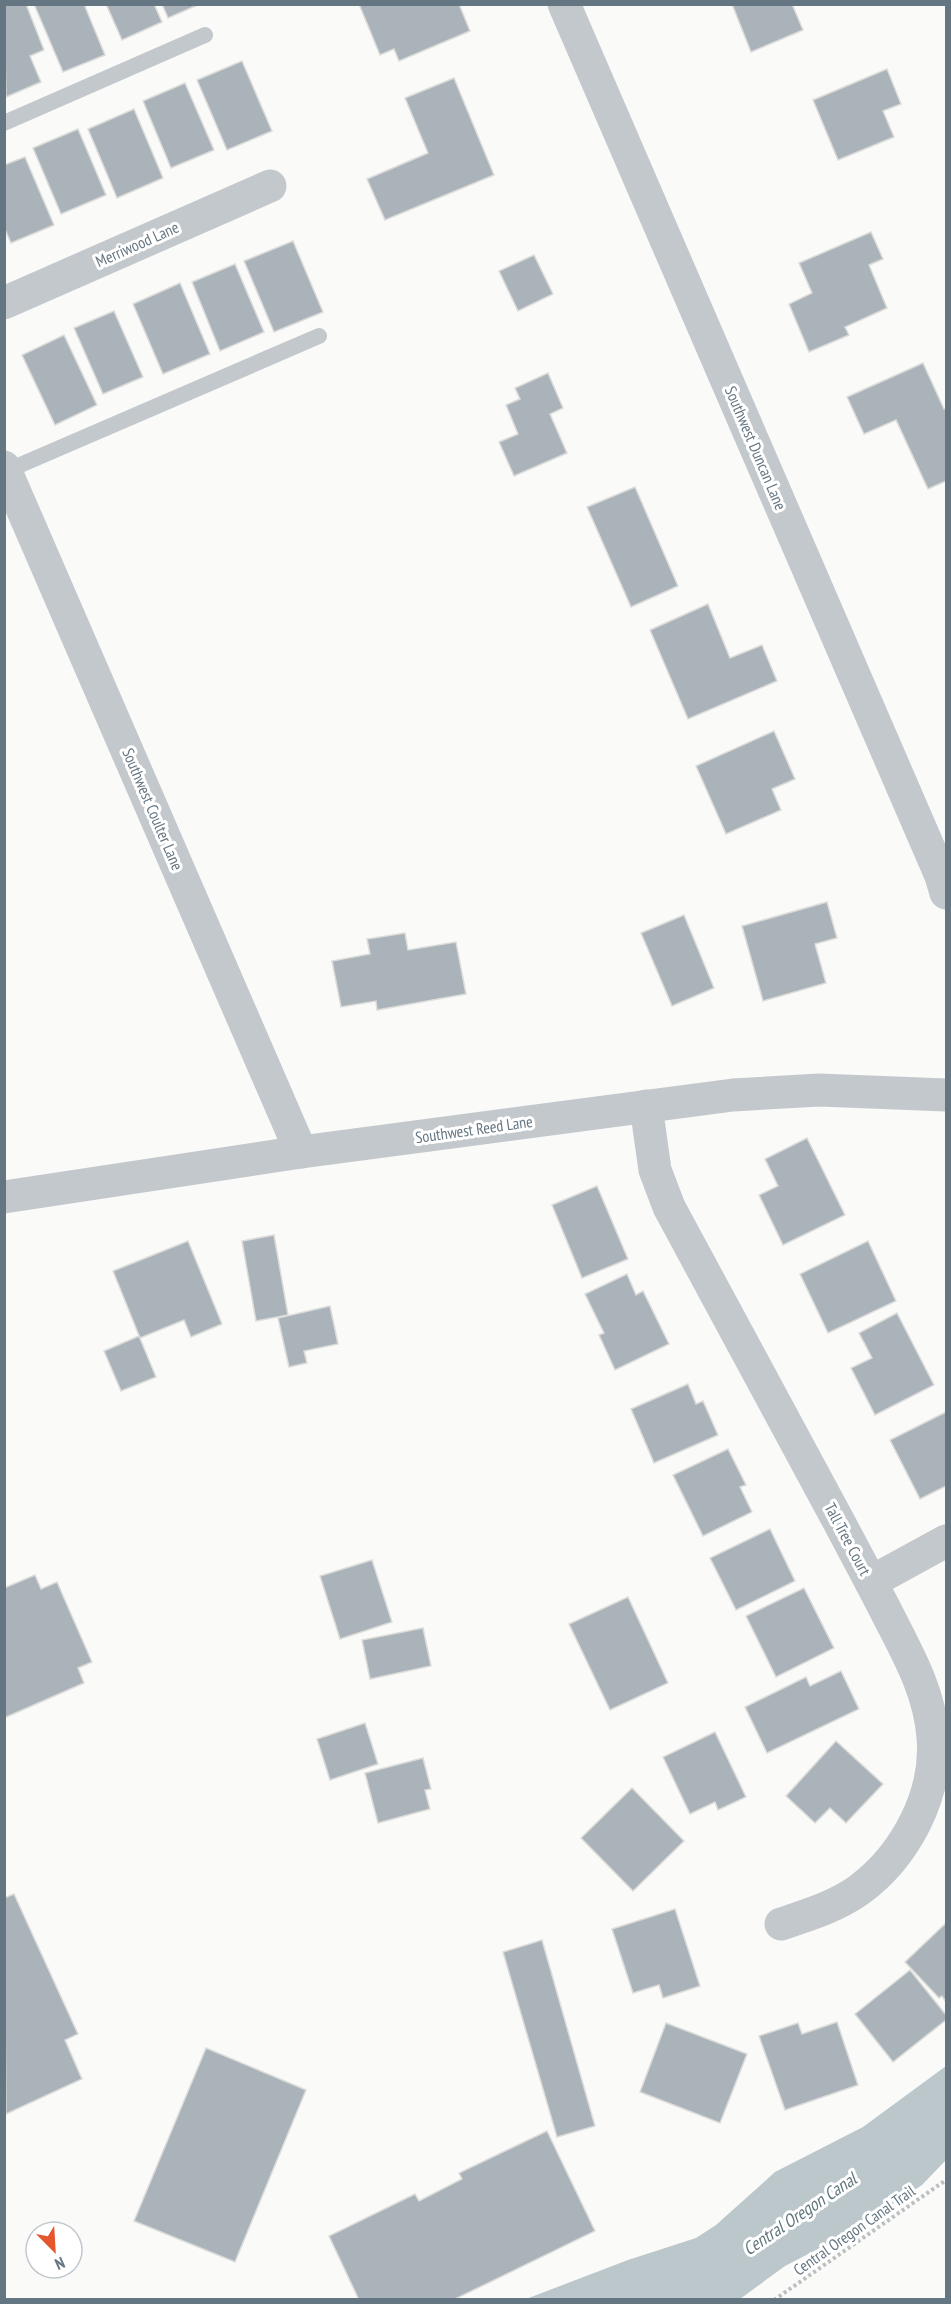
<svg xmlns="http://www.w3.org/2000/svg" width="951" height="2304" font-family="'PT Sans Narrow',sans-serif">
<rect width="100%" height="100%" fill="#fafaf8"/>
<path fill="#bbc7cb" d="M946 2066V2160L922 2185 847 2234 785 2266 740 2299H526L628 2260 696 2238 716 2225 775 2172 863 2127Z"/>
<g fill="#aab3b9" stroke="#dcdcda" stroke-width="1.5">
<path d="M4 4H26L44 50 30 56 41 82 6 97Z"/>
<path d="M34 4H84L105 55 63 72Z"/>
<path d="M106 4H154L162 22 122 40Z"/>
<path d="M162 4H200L168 18Z"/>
<path d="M359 4H459L470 31 399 61 394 49 380 55Z"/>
<path d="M732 4H792L803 30 751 52Z"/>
<path d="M242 61 272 131 227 150 197 80Z"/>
<path d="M887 69 901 104 883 111 894 137 838 160 813 100Z"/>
<path d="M454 78 494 175 385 220 367 179 428 153 405 98Z"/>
<path d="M185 83 214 150 171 168 143 101Z"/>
<path d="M134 109 163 178 117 198 88 129Z"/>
<path d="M78 129 106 195 61 214 33 148Z"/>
<path d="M25 157 54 225 11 243 4 227V165Z"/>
<path d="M871 232 883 259 869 265 887 308 845 327 849 335 809 352 789 304 812 293 799 263Z"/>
<path d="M293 241 323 312 274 332 244 261Z"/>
<path d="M534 255 553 294 518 311 499 271Z"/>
<path d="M235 264 264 332 220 351 192 282Z"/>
<path d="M180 283 210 354 163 374 133 304Z"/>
<path d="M114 311 143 377 103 394 74 328Z"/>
<path d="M64 335 97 405 55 425 22 355Z"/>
<path d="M923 363 944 409 946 408V481L928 489 896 420 864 434 847 397Z"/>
<path d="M548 373 563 408 550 414 567 453 514 476 499 442 518 434 506 405 520 399 515 388Z"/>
<path d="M635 487 678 586 631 607 587 507Z"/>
<path d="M708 604 730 658 762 645 777 681 688 719 650 630Z"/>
<path d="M774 731 795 779 772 789 781 810 726 834 696 766Z"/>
<path d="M827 902 837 938 815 944 826 983 763 1001 742 926Z"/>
<path d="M684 915 714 988 672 1006 641 933Z"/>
<path d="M405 933 408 950 456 942 466 994 377 1010 376 1001 341 1007 332 961 370 954 367 939Z"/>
<path d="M807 1138 845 1215 783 1245 759 1195 778 1186 765 1159Z"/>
<path d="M597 1186 628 1259 582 1278 552 1205Z"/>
<path d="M274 1235 288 1315 256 1321 242 1241Z"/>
<path d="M188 1241 222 1324 191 1337 184 1320 140 1338 113 1271Z"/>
<path d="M868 1241 896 1301 828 1333 800 1274Z"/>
<path d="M627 1274 636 1295 643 1291 669 1344 615 1370 599 1335 604 1333 585 1294Z"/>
<path d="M330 1306 338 1344 304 1351 307 1363 289 1367 278 1318Z"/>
<path d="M897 1313 934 1385 875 1415 851 1368 872 1358 859 1333Z"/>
<path d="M139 1336 156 1377 121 1391 104 1351Z"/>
<path d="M688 1384 696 1404 703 1401 718 1435 654 1463 631 1409Z"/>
<path d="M946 1412V1486L920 1499 890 1440Z"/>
<path d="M728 1449 746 1485 740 1487 752 1512 703 1536 673 1475Z"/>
<path d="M770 1529 795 1581 736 1610 710 1558Z"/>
<path d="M372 1560 392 1622 340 1639 320 1576Z"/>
<path d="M35 1575 41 1589 57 1582 92 1662 78 1668 84 1683 4 1718V1588Z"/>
<path d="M804 1588 834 1648 776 1677 746 1616Z"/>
<path d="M628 1597 668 1683 610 1710 569 1624Z"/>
<path d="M423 1628 431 1666 370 1679 362 1640Z"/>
<path d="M841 1671 859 1709 767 1753 745 1707 806 1677 810 1686Z"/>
<path d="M365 1723 378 1764 330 1780 317 1739Z"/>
<path d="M715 1732 746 1797 718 1810 715 1802 690 1814 663 1757Z"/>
<path d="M836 1741 883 1784 846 1823 830 1808 815 1823 786 1796Z"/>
<path d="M423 1758 431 1789 425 1790 430 1809 378 1823 365 1773Z"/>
<path d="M632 1788 684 1841 633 1891 581 1838Z"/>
<path d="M14 1894 78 2034 65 2040 82 2079 6 2114 4 1898Z"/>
<path d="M675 1909 700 1986 663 1998 659 1985 633 1993 612 1929Z"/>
<path d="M946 1923V2002L942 1996 939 1998 905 1962Z"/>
<path d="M542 1940 595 2126 557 2137 503 1952Z"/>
<path d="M910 1970 946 2015V2020L893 2062 855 2014Z"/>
<path d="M837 2022 858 2085 785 2110 759 2036 798 2023 802 2034Z"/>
<path d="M666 2023 747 2054 720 2123 640 2092Z"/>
<path d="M206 2048 306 2090 235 2262 134 2221Z"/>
<path d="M547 2131 595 2231 453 2300H359L329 2236 415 2194 419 2201 462 2179 459 2173Z"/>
</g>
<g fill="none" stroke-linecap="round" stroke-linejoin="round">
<path stroke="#bbbfc2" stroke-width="4" stroke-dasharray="3 3" stroke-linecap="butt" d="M774 2300 946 2180"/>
<g stroke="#c3c8cc" stroke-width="16">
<path d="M4 123 205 35"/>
<path d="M4 472 319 336"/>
</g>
<g stroke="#c3c8cc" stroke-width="33">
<path d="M564 4 941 876 946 893"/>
<path d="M4 303 270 186"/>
<path d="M4 467 301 1152"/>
<path d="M646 1106 655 1170 669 1207C726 1312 783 1417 839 1522 857 1556 875 1589 892 1623 911 1660 930 1695 933 1737 938 1795 905 1856 859 1890 835 1907 808 1915 781 1924"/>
<path d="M4 1197 301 1152 733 1095 819 1090 946 1095"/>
<path d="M871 1582 946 1541"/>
</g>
</g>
<g text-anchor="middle" stroke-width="6" stroke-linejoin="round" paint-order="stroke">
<g font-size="16" fill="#657683" stroke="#fff">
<text transform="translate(137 244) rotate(-24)" y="6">Merriwood Lane</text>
<text transform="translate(756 448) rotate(67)" y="6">Southwest Duncan Lane</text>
<text transform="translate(153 809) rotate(67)" y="6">Southwest Coulter Lane</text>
<text transform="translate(474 1129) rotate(-8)" y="6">Southwest Reed Lane</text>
<text transform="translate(848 1539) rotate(62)" y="6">Tall Tree Court</text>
<text transform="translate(854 2230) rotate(-35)" y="6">Central Oregon Canal Trail</text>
</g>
<g font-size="18" font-style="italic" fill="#60757c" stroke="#fff">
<text transform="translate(800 2214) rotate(-34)" y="6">Central Oregon Canal</text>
</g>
</g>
<rect width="951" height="2304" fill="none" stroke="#657683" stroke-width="12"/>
<g transform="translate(54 2250) rotate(156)"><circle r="28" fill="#ffffff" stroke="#c1c8cd" stroke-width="1.5"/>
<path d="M0-4.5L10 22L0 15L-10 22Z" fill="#e4572e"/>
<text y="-9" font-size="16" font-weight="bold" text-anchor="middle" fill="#657683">N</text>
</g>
</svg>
